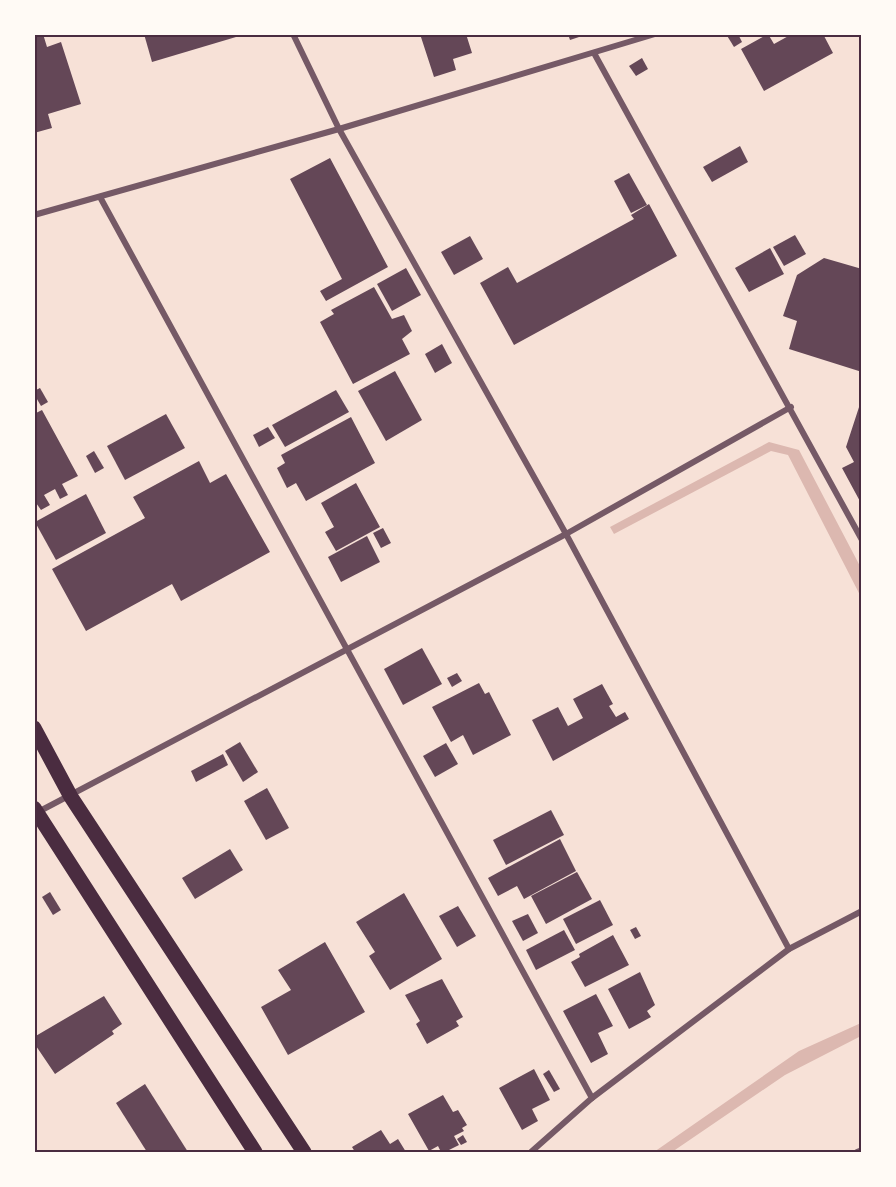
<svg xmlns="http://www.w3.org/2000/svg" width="896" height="1187" font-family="'Asap Condensed',sans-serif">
<rect width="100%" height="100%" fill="#f7e1d7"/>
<g fill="#dcb8b0">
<path d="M769 442 799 450 861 568V597L788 455 771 451 614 534 610 527Z"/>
<path d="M861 1023V1036L785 1075 672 1152H654L799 1051Z"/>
</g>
<g fill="#644757">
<path d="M34 34H43L47 47 61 42 81 104 48 114 52 128 34 133Z"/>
<path d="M144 34H235L236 37 152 62Z"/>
<path d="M420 34H466L472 53 453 59 456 70 434 77Z"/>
<path d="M568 34H585V35L570 40Z"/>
<path d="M726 34H738L742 42 734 47Z"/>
<path d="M768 34 774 44 792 34H823L833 53 764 91 741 49Z"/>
<path d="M642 58 648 69 636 76 629 66Z"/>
<path d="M740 146 748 162 712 182 703 167Z"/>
<path d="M330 158 388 267 326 301 320 291 342 279 290 179Z"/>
<path d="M629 173 647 205 631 213 614 181Z"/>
<path d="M649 204 677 256 514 345 480 283 508 267 517 283 634 219 631 215Z"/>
<path d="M795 235 806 254 784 266 773 247Z"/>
<path d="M470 236 483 259 454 275 441 252Z"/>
<path d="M770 248 784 274 749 292 735 268Z"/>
<path d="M824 258 862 269V372L789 349 797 321 783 316 797 275Z"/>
<path d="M406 268 421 295 392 311 377 284Z"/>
<path d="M374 287 392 319 404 315 412 331 402 339 410 354 353 384 320 322 334 314 331 310Z"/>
<path d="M442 344 452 363 435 373 425 354Z"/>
<path d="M395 371 422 420 386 441 358 391Z"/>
<path d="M40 388 48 402 41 406 34 394V391Z"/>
<path d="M336 390 349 412 285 447 272 425Z"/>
<path d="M861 401 862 402V505L842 468 854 462 846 447Z"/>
<path d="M42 410 78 476 62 484 68 495 60 499 55 489 44 495 50 505 41 510 34 500V414Z"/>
<path d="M166 414 185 448 125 480 107 446Z"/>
<path d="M351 417 375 463 306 501 296 483 287 488 277 468 285 463 281 455Z"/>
<path d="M268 427 275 438 259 447 253 435Z"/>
<path d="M94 451 104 468 95 473 86 456Z"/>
<path d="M199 461 210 483 226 474 270 552 181 601 172 584 86 631 52 569 145 518 133 497Z"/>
<path d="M356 483 380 527 336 551 325 532 334 527 321 503Z"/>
<path d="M86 494 106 533 56 560 35 522Z"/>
<path d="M383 528 391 543 381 548 373 533Z"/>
<path d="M367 536 380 562 341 582 328 557Z"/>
<path d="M422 648 442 684 403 705 384 669Z"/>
<path d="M457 673 462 681 452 687 447 678Z"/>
<path d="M479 683 485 694 489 692 511 735 473 755 463 735 451 742 432 707Z"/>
<path d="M602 684 613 704 609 706 616 717 625 712 629 719 553 761 532 720 558 707 568 726 583 718 573 699Z"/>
<path d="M240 742 258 772 243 782 225 751Z"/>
<path d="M446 743 458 764 435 777 423 756Z"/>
<path d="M223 754 228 765 196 782 191 771Z"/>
<path d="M267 788 289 828 266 840 244 801Z"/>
<path d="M551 810 564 835 506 865 493 840Z"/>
<path d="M560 839 576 871 524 899 517 886 498 896 488 878Z"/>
<path d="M230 849 243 870 195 899 182 878Z"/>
<path d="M577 872 592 899 546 924 531 896Z"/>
<path d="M50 892 61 910 53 915 42 897Z"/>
<path d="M404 893 442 959 390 990 369 956 375 952 356 922Z"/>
<path d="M600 900 613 925 576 944 563 919Z"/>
<path d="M458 906 476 936 457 947 439 916Z"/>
<path d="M528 914 538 933 523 941 512 921Z"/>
<path d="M636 927 641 936 635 939 630 930Z"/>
<path d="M564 930 575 950 536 970 526 950Z"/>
<path d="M613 935 629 965 585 987 571 962 580 957 579 954Z"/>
<path d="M325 942 365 1012 288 1055 261 1007 291 990 278 970Z"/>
<path d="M640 972 655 1005 647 1011 651 1017 629 1029 608 989Z"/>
<path d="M442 979 463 1017 456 1021 459 1026 427 1044 416 1024 420 1021 405 995Z"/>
<path d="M596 994 613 1026 598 1033 608 1054 591 1063 563 1011Z"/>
<path d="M104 996 122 1024 112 1031 114 1034 55 1074 34 1043V1037Z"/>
<path d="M534 1069 550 1100 532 1109 538 1121 522 1130 499 1088Z"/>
<path d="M549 1070 560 1089 554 1092 543 1074Z"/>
<path d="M145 1084 188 1152H147L116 1103Z"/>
<path d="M443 1095 453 1112 458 1110 467 1125 462 1128 464 1131 454 1136 459 1145 445 1152H441L438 1146 429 1151 408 1114Z"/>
<path d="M381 1130 390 1144 398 1139 406 1152H355L352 1147Z"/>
<path d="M463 1135 467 1142 461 1145 457 1139Z"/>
</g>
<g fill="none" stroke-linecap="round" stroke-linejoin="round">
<g stroke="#755966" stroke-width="6">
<path d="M293 34 339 129 566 534 789 949"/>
<path d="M594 53 862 540"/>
<path d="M100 197 592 1098"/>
<path d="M34 215 339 129 655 34"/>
<path d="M38 812 566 534 791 407"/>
<path d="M531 1152 592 1098 789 949 862 911"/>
<path d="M857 1152 862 1150"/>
</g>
<g stroke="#4a2c40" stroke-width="15">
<path d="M34 728 71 797 304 1152"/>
<path d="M34 808 255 1152"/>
</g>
</g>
<rect width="896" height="1187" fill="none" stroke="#fffaf5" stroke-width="72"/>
<rect x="36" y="36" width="824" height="1115" fill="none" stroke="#4a2c40" stroke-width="2"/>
</svg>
